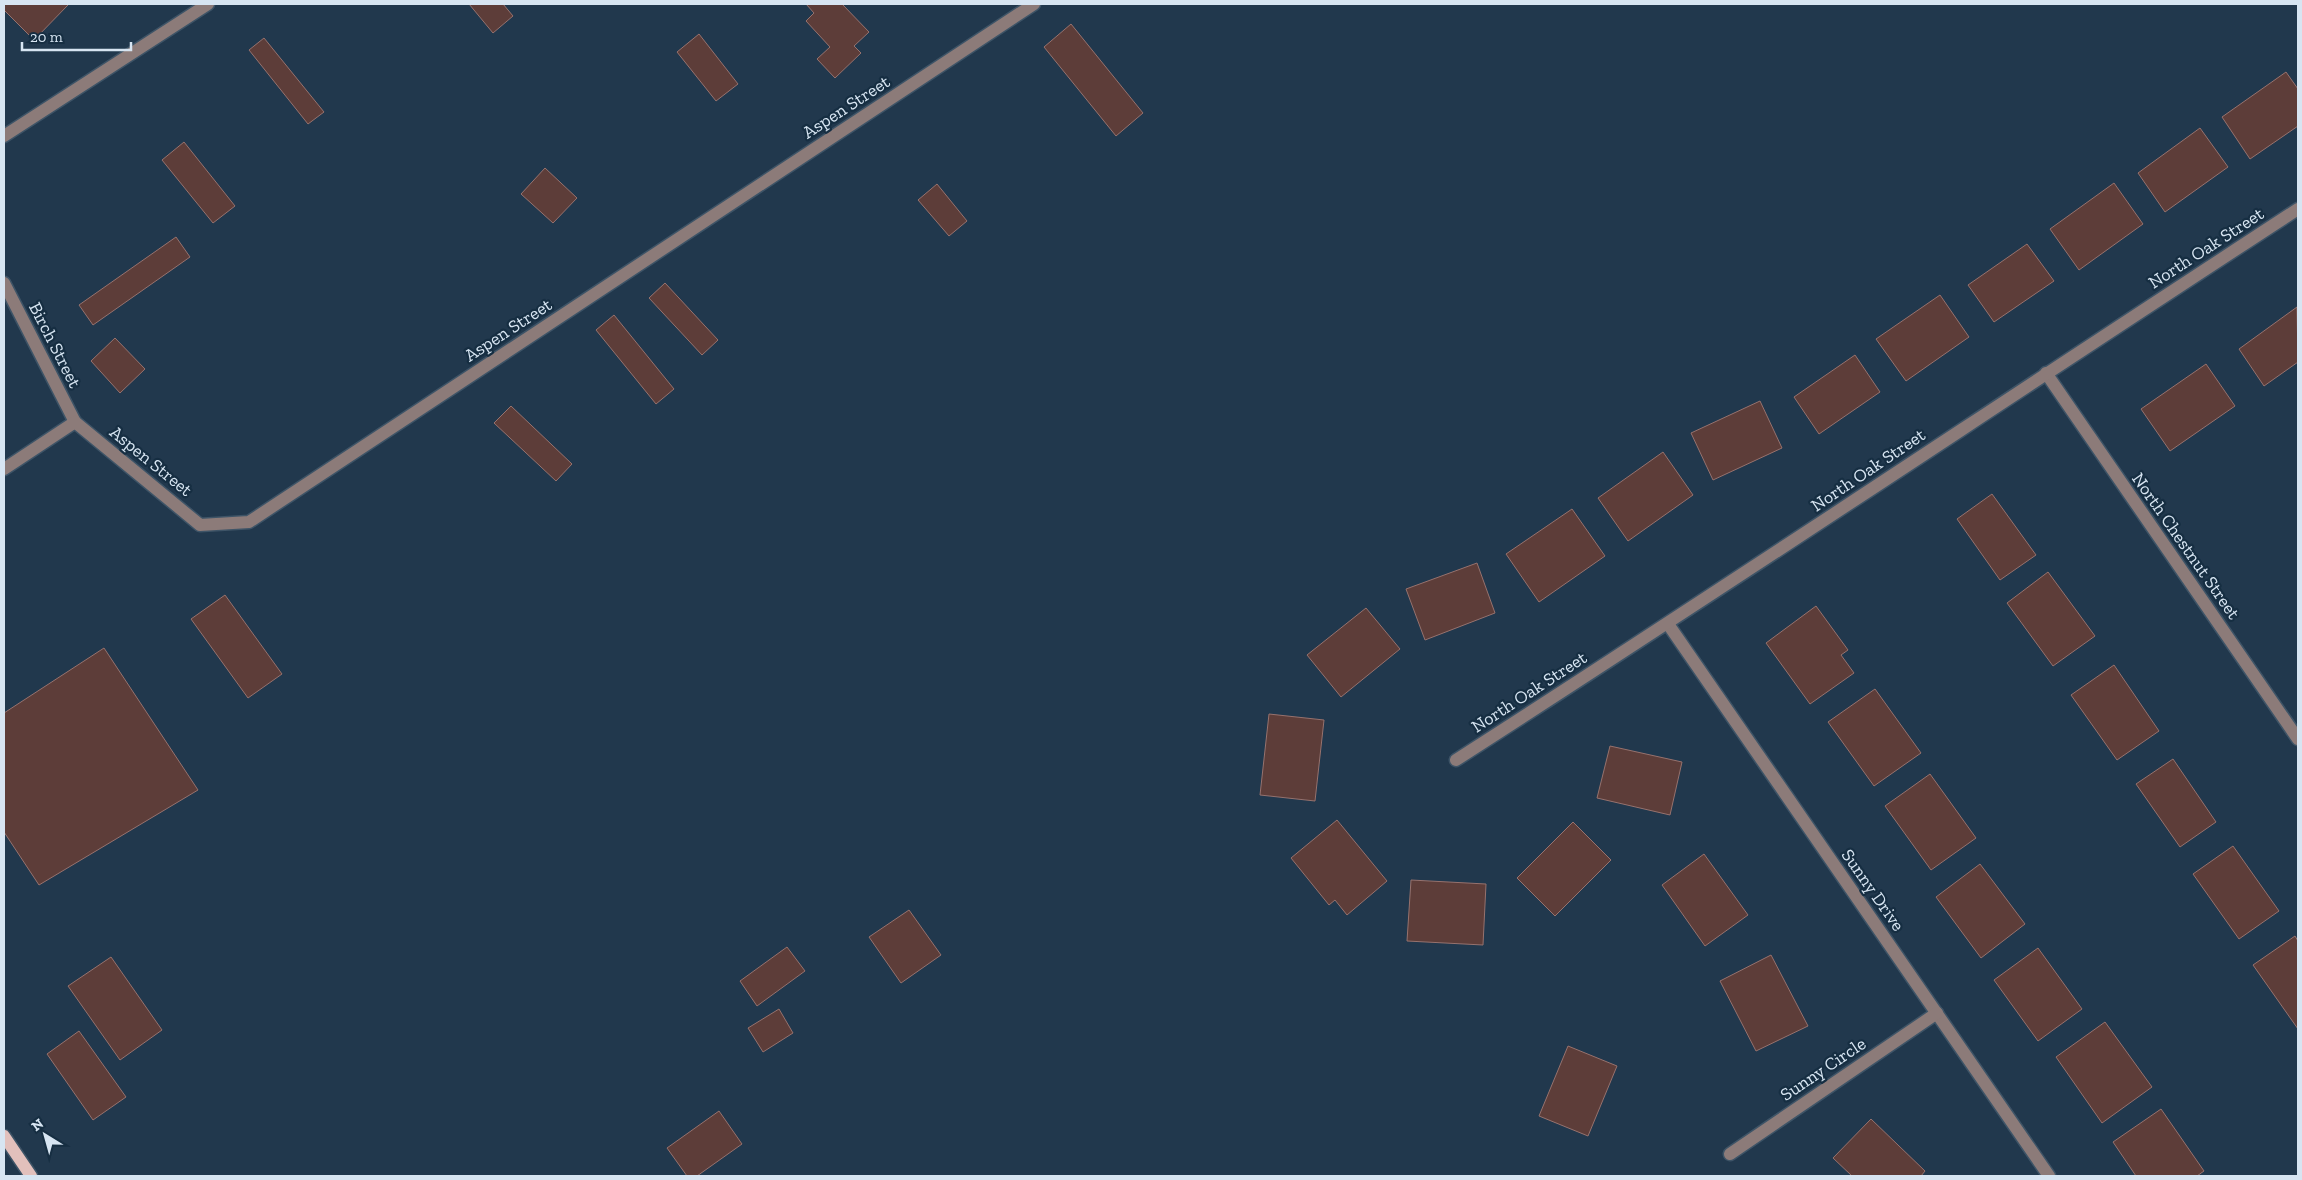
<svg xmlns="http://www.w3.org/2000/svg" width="2302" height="1180" font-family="'Zilla Slab',serif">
<rect width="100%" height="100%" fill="#21384d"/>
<g fill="#5d3d39" stroke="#96726e">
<path d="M4 4H67L68 5 34 40 4 10Z"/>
<path d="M469 4H503L513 16 493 33Z"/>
<path d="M806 4H842L869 32 854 46 861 53 835 78 817 59 830 47 806 21 814 13Z"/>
<path d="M1071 24 1143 113 1116 136 1044 47Z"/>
<path d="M699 34 738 84 716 101 677 52Z"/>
<path d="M264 38 324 112 308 124 249 50Z"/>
<path d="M2286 72 2298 89V126L2250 159 2222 117Z"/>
<path d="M2200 128 2228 167 2165 212 2138 173Z"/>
<path d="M184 142 235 206 213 223 162 160Z"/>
<path d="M545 168 577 198 553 223 521 194Z"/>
<path d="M2114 183 2143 224 2079 270 2050 229Z"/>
<path d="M937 184 967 221 949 236 918 200Z"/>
<path d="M176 237 190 257 93 325 79 305Z"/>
<path d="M2027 244 2054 281 1994 322 1968 285Z"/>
<path d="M665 283 718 340 702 355 649 298Z"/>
<path d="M1940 295 1969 337 1906 381 1876 339Z"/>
<path d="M2297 307 2298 362 2264 386 2239 349Z"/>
<path d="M614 315 674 389 656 404 596 330Z"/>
<path d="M115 338 145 369 120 393 91 361Z"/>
<path d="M1855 355 1880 392 1819 434 1794 397Z"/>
<path d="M2206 364 2235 406 2170 451 2141 409Z"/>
<path d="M1760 401 1782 448 1713 480 1691 433Z"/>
<path d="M511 406 572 464 556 481 494 423Z"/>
<path d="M1663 452 1693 495 1628 541 1598 498Z"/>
<path d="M1992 494 2036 555 2000 580 1957 519Z"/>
<path d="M1572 509 1605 556 1539 602 1506 554Z"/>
<path d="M1477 563 1495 613 1425 640 1406 589Z"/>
<path d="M2048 572 2095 636 2053 666 2007 603Z"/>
<path d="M225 595 282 674 248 698 191 619Z"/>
<path d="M1816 606 1848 650 1841 655 1854 673 1810 704 1766 643Z"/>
<path d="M1366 608 1400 649 1341 697 1307 655Z"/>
<path d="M104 648 198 790 39 885 4 832V713Z"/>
<path d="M2114 665 2159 731 2117 760 2071 695Z"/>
<path d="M1875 689 1921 753 1874 786 1828 722Z"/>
<path d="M1269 714 1324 720 1315 801 1260 795Z"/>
<path d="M1610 746 1682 762 1670 815 1597 798Z"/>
<path d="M2173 759 2216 822 2180 847 2136 784Z"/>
<path d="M1930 774 1976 838 1931 870 1885 806Z"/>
<path d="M1337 820 1387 881 1347 915 1335 900 1329 905 1291 858Z"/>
<path d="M1573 822 1611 860 1555 916 1517 878Z"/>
<path d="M2233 846 2279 911 2239 939 2193 874Z"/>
<path d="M1704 854 1748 915 1705 946 1662 885Z"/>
<path d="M1980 864 2025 924 1981 958 1936 897Z"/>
<path d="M1411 880 1486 884 1483 945 1407 941Z"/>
<path d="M909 910 941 955 901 983 869 937Z"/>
<path d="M2295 936 2298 941V1029L2253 965Z"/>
<path d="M787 947 805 971 757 1006 740 981Z"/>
<path d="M2038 948 2082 1009 2038 1041 1994 980Z"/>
<path d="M1771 955 1808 1026 1756 1051 1720 981Z"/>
<path d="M111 957 162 1030 120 1060 68 986Z"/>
<path d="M779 1009 793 1033 763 1052 748 1028Z"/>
<path d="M2105 1022 2152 1087 2102 1123 2056 1057Z"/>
<path d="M79 1031 126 1097 93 1120 47 1054Z"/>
<path d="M1568 1046 1617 1066 1588 1136 1539 1116Z"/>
<path d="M2161 1109 2204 1171 2197 1176H2136L2113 1142Z"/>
<path d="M719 1111 742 1144 697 1176H687L667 1148Z"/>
<path d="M1871 1119 1925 1171 1921 1176H1852L1833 1158Z"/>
</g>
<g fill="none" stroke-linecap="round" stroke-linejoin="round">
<g stroke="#3e5467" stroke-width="15">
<g id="minor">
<path d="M4 136 208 4"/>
<path d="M4 283 75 422"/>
<path d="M2046 373 2298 739"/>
<path d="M4 469 75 422 200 525 249 522 1034 4"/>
<path d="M1668 624 2049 1176"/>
<path d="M1456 760C1738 579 2017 392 2298 209"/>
<path d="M1730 1154 1937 1013"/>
</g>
</g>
<g stroke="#3e5467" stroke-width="15">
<path id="major" d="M4 1136 31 1176"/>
</g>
<use href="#minor" stroke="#8c7b79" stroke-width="12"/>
<use href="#major" stroke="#e2c0bc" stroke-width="12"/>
</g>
<g text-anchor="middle" stroke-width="4.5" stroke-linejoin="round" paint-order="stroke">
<g font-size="18" fill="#d7e5f2" stroke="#162e42">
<text transform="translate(846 107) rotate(-33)" y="6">Aspen Street</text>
<text transform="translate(2206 248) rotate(-33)" y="6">North Oak Street</text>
<text transform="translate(508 330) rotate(-33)" y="6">Aspen Street</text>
<text transform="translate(55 345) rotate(63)" y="6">Birch Street</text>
<text transform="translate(151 461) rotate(39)" y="6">Aspen Street</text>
<text transform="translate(1868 470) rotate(-34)" y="6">North Oak Street</text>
<text transform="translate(2186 546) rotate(55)" y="6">North Chestnut Street</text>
<text transform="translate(1529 692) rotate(-33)" y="6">North Oak Street</text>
<text transform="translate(1873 890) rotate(55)" y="6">Sunny Drive</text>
<text transform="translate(1823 1069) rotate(-34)" y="6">Sunny Circle</text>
</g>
</g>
<rect width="2302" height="1180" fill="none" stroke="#d7e5f2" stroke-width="10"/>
<g transform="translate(45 1135) rotate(323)" stroke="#162e42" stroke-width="4" paint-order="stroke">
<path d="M0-4L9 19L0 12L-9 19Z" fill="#d7e5f2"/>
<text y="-8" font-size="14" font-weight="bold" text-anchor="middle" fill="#d7e5f2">N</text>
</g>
<path d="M22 42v8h109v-8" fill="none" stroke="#d7e5f2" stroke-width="2.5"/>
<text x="30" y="42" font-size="15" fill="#d7e5f2" stroke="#162e42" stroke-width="4" paint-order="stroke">20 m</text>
</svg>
